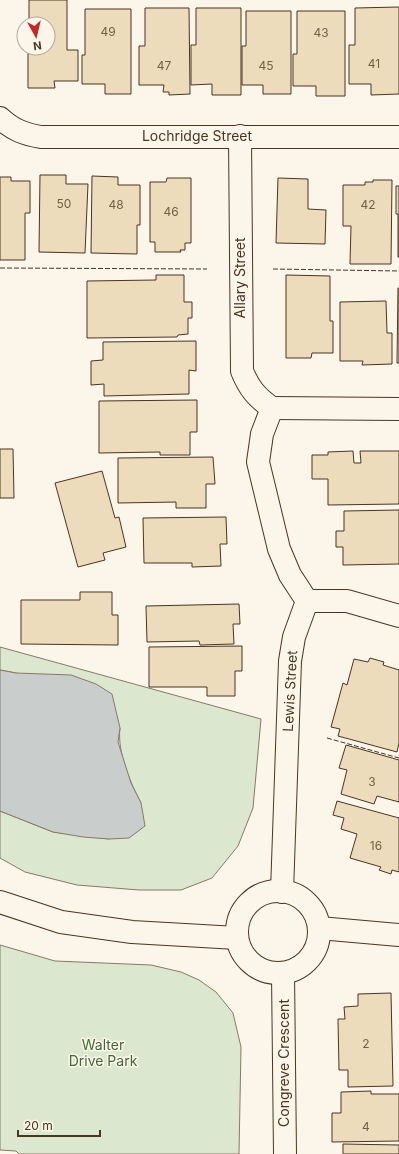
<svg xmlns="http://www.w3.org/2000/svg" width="399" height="1154" font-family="Inter,sans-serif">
<rect width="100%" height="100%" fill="#fbf6e9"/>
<g fill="#dce7d0" stroke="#887966">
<path d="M0 647 261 719 253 808 238 846 212 878 181 890H139L77 885 25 872 0 858V811L53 832 109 839 141 803C130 782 117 752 120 728L16 673 0 670Z"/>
<path d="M0 945 55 961 151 965 181 972 199 980 216 992 233 1013 241 1047 239 1154H19L16 1151 0 1150Z"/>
</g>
<path fill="#c9cecd" stroke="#887966" d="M0 670 16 673 71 675 96 684 112 694 120 728 118 742 131 783 141 803 145 826 129 838 109 839 83 837 53 832 0 811Z"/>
<g fill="#ecdcbc" stroke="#4a3520">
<path d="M29 0H67V50H78V81H54L55 88H28V48H48V24H29Z"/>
<path d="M399 7V94L371 95V84H349V45H355V8Z"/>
<path d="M145 8H189L190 94 169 95V92H163L164 85H139V46H145Z"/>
<path d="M196 8H241V95H212V84L191 85V45H196Z"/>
<path d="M85 9H131V94H105V84H82V55H85Z"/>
<path d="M246 11H291V94H263V85H242V46H246Z"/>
<path d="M297 11H345V96H316V86H293V54H297Z"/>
<path d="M40 175H66V184H88L85 253 39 252Z"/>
<path d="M92 176 118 177V185H140V225H137V254L91 253Z"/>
<path d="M0 177H11V181H30V213H25V260H0Z"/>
<path d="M167 178H191V243H185V250H180L181 252H155V242H150V182H166Z"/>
<path d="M278 178 308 179V209L326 210 325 244 276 243Z"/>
<path d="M373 180H392L391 264H350L351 226H343V185H365V182H373Z"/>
<path d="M396 186H399V257H398V214H396Z"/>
<path d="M156 275H184V302H192V318H188V334L178 335 177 337 87 338V281L156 280Z"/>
<path d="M286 275 330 276V321H333V353H312L311 358H286Z"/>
<path d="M398 288H399V363H397Z"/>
<path d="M386 301 387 333H392V364L362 365 363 361H340V302Z"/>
<path d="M196 341V371L189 370V394L104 396V384L91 385V361L103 360V342Z"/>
<path d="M197 400V432H190V455H160V452L99 453V401Z"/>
<path d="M0 449H13L14 498H0Z"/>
<path d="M353 451 354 463H361L360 451H399V504L328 505V479H312V455H328V452Z"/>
<path d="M213 457 215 484H206V508H176V502L118 503V458Z"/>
<path d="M102 471 115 518 119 517 126 547 103 553 105 560 78 567 55 483Z"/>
<path d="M399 510V564L343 565V547H336V531H344V511Z"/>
<path d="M226 517 227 544H220L221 566 192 567V563H144L143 518Z"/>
<path d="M80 592H112V615H118V645L21 644V600H80Z"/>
<path d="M239 604 240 624H233L234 644 200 645 199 641 147 642 146 606Z"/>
<path d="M242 646V671H235V696H207V687H149V647Z"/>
<path d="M370 658 384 662 383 665 399 670V743L397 752 338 736 340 729 331 727 343 683 347 685 354 659 368 662Z"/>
<path d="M346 745 399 760V802L377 796 374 804 341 794 347 770 339 768Z"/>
<path d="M337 801 399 818V872L392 870 391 874 379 870 381 867 350 858 357 834 341 829 344 818 333 815Z"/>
<path d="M391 993 393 1086 348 1087V1070H339L338 1019H345L344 1007 358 1006V994Z"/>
<path d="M371 1091V1094H399V1141L332 1142V1113H341V1092Z"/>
<path d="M343 1144 399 1145V1154H343Z"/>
</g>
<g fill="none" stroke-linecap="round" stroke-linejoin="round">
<g stroke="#4a3520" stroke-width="24">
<g id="minor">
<path d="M0 118C13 130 24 134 41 137H399"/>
<path d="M240 136 242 371C249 388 256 397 272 408"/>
<path d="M272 408 262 434 258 462 279 549 290 575 307 601 294 637 290 661 282 892"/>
<path d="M272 408 399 409"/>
<path d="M307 601H347L399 616"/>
<circle cx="278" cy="932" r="41"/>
<path d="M0 902 61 922 132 932 237 938"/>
<path d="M319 928 399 935"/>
<path d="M283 973 285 1154"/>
</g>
</g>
<use href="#minor" stroke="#fbf6e9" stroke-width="22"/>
<g stroke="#4a3520" stroke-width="1" stroke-dasharray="5 2" stroke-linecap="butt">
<path d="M0 268 207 269"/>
<path d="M273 269 399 271"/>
<path d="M327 738 399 758"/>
</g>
</g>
<g text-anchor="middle" stroke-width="3" stroke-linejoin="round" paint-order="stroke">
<g font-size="12" fill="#725f47">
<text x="108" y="36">49</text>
<text x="321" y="37">43</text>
<text x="374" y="68">41</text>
<text x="164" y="70">47</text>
<text x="266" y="70">45</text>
<text x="64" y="208">50</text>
<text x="116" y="209">48</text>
<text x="368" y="209">42</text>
<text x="171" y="216">46</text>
<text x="372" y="786">3</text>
<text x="376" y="850">16</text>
<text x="366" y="1048">2</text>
<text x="366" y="1131">4</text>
</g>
<g font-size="14" fill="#4a3520" stroke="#fbf6e9">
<text x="197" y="141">Lochridge Street</text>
<text transform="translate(240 278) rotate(-90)" y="5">Allary Street</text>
<text transform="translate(290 691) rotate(-87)" y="5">Lewis Street</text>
<text transform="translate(284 1063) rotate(-90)" y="5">Congreve Crescent</text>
</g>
<g font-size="14" fill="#436837" stroke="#fbf6e9">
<text x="103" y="1050">Walter<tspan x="103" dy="16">Drive Park</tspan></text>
</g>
</g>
<g transform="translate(36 36) rotate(172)"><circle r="19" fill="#fbf6e9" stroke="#b4a999"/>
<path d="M0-3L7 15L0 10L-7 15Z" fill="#c62828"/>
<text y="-6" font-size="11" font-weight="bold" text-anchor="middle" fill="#4a3520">N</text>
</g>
<path d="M18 1130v6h82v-6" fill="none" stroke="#4a3520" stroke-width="2"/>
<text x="24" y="1130" font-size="12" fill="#4a3520" stroke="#fbf6e9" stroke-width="3" paint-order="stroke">20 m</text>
</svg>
